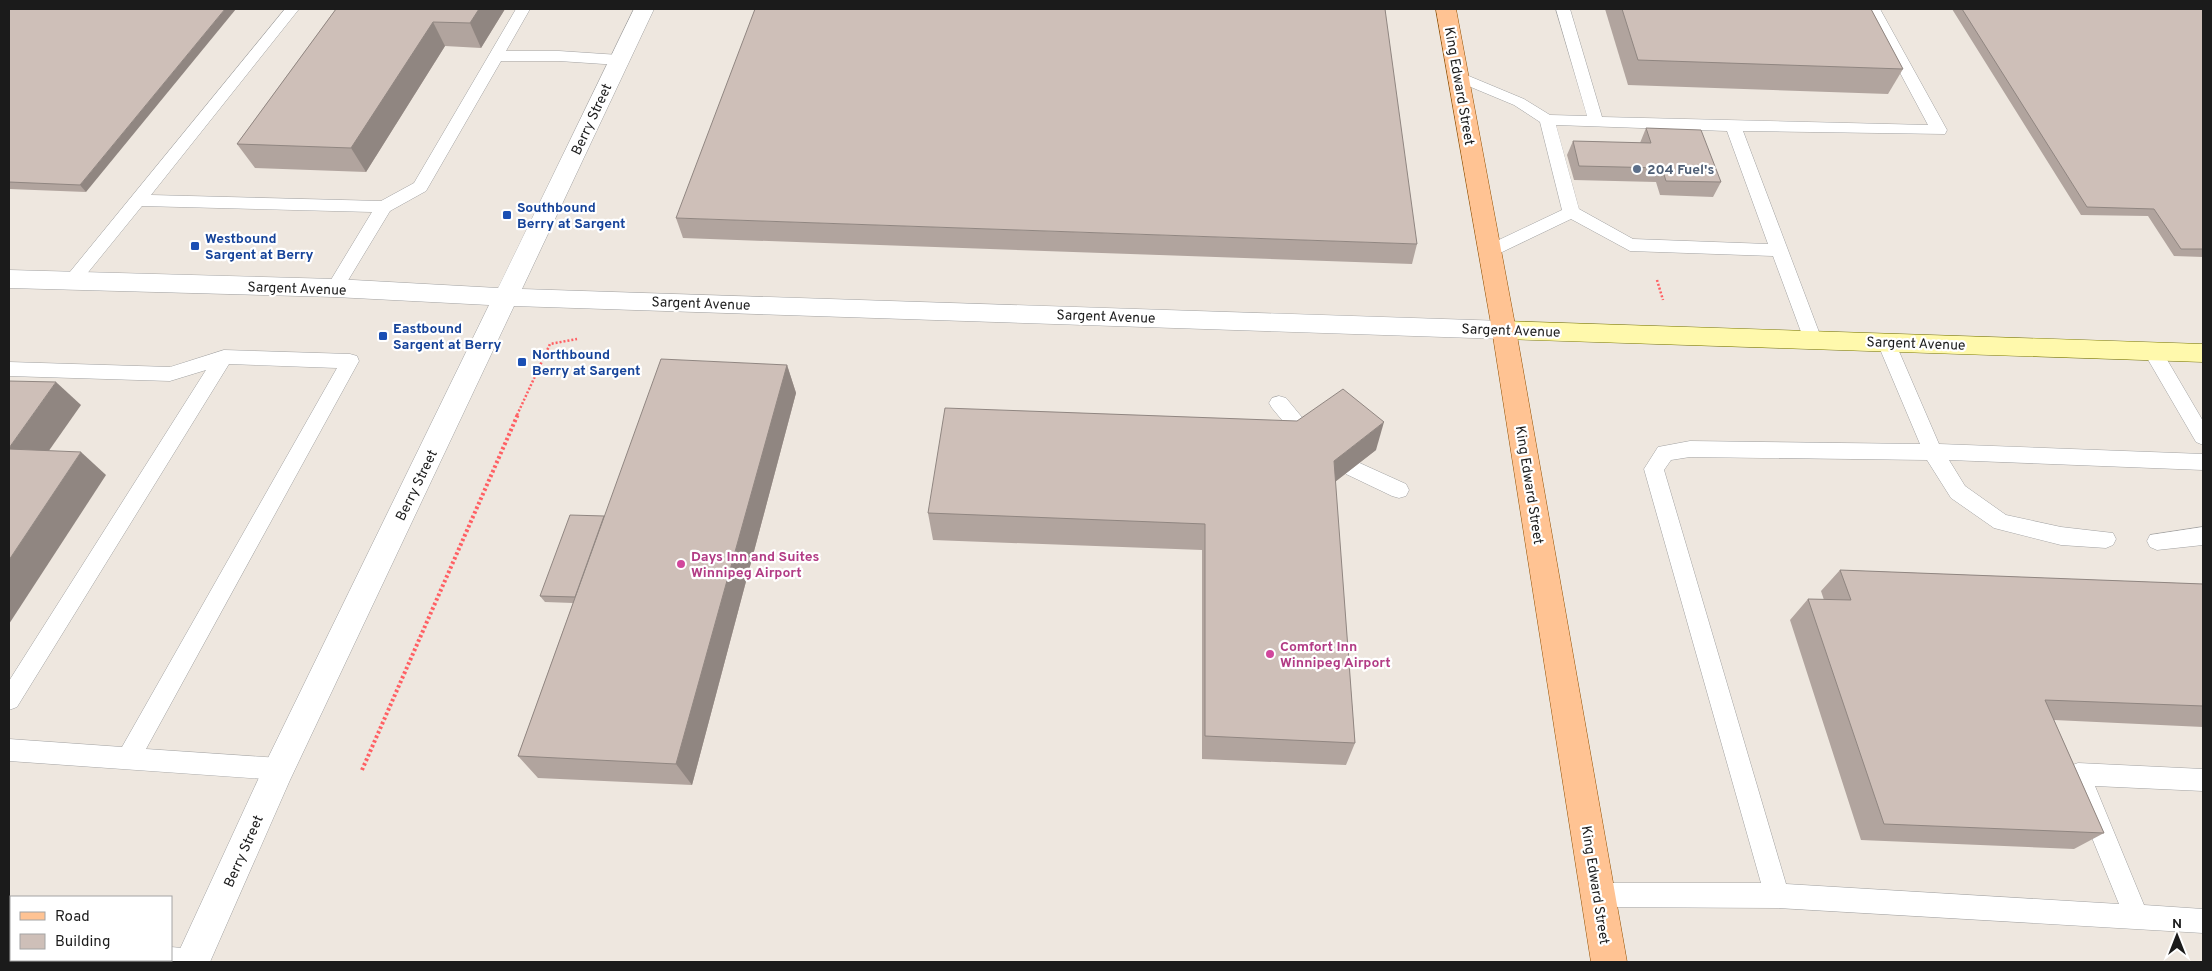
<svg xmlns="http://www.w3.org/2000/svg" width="2212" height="971" font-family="Overpass,sans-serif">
<rect width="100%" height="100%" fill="#eee7df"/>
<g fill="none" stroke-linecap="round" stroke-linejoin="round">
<g stroke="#a2a2a2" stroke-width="1">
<g id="service">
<path d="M285 9H299L151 195 381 201 414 183 516 9H530L506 51H559L619 55 626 60 619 65 559 61H501L426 191 390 211 341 292 335 294 329 292 326 288 372 212 142 206 77 286 71 288 65 286 62 282 65 278Z"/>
<path d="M1556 9H1570L1602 117 1928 125 1866 9H1880L1947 130 1945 134 1743 131 1822 340 1819 345 1813 347 1807 345 1804 340 1773 256 1630 251 1571 219 1496 255 1490 257 1484 255 1481 251 1484 247 1562 210 1540 122 1514 105 1454 80 1451 77 1459 72 1464 74 1524 99 1550 115 1587 116ZM1556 125 1727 131 1768 244 1633 239 1579 209Z"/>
<path d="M1886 335 1892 337 1895 342 1939 444 2203 454V470L1949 460 1965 486 2006 515 2061 527 2113 533 2116 539 2113 545 2106 548 2061 545 1994 528 1951 498 1927 460 1690 457 1671 460 1664 470 1786 884 2119 904 2066 774 2070 766 2078 763 2203 769V791L2095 786 2144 905 2203 909V933L1777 908 1598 907 1589 904 1586 895 1589 886 1598 883H1761L1644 469 1658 447 1690 441 1920 444 1877 342 1880 337Z"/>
<path d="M2152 344 2159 346 2203 421V445L2196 442 2143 351 2145 346Z"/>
<path d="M224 350 350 354 357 356 359 361 146 749 279 758 287 761 291 769 287 777 279 780 9 761V739L122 747 337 368 229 364 17 707 9 710V681L206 370 170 381 9 376V362L170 367Z"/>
<path d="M1279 396 1286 398 1315 433 1318 438 1315 443 1308 446 1301 443 1272 408 1269 403 1272 398Z"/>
<path d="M1353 460 1406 484 1409 490 1406 496 1399 498 1392 496 1346 474 1343 468 1346 462Z"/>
<path d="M2203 527V545L2157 550 2150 547 2147 541 2150 535Z"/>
<rect x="9" y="932" width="2" height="26"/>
<path d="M171 947 193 949 202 953 206 962H156L155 960H171Z"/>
</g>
</g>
<g stroke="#a2a2a2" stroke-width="1">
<path id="tertiary" d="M634 9H654L522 289 1504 321 1513 324 1516 330 1513 336 1504 339 514 306 290 780 210 962H174L268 758 489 305 335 297 9 288V270L335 279 498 288Z"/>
</g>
<g stroke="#747200" stroke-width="1">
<path id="secondary" d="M1504 321 2203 344V362L1504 339 1495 336 1492 330 1495 324Z"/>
</g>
<g stroke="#924f00" stroke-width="1">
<path id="primary" d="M1436 9H1456L1516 330 1627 962H1591L1492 330Z"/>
</g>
<g stroke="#ff5f63" stroke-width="2.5" stroke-dasharray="2 2" stroke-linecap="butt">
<path d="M1657 280 1663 300"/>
<path d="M517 415 550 344 577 339"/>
</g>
<path stroke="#ff5f63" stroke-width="4" stroke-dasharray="2.5 2.5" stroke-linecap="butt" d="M362 770 518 414"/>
<use href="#service" fill="#fff" fill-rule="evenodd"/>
<use href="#tertiary" fill="#fff" fill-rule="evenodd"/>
<use href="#secondary" fill="#fff9ac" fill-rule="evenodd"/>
<use href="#primary" fill="#ffc393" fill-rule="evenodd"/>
</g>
<g fill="#b1a49e">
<path d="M9 9 86 192 9 189Z"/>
<path d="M336 9H505L481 48 445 46 366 172 255 168 237 144Z"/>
<path d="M1605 9H1871L1903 69 1888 94 1628 85Z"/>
<path d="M1952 9H2203V257L2174 256 2148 216 2081 215Z"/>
<path d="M1646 128 1721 182 1713 197 1660 195 1656 182 1574 180 1567 155 1573 141 1640 143Z"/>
<path d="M676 218 1417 244 1412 264 683 238Z"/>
<path d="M787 365 796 393 692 785 538 778 518 756 573 603 545 602 540 596 604 516Z"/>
<path d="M1376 450 1335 482 1355 743 1346 765 1202 759V550L933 540 928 513Z"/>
<path d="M1840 570 2203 584V727L2054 720 2104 833 2074 849 1861 840 1790 620 1808 599 1824 600 1821 591Z"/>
</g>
<g fill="#908681">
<path d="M225 9H236L86 192 80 185Z"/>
<path d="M479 9H505L481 48 470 23Z"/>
<path d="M433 22 445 46 366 172 351 148Z"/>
<path d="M787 365 796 393 692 785 676 764Z"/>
<path d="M56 382 81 405 34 472 9 450V448Z"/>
<path d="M1384 422 1376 450 1327 488 1334 461Z"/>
<path d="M81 452 106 475 9 624V560Z"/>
</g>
<g fill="#cebfb8" stroke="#908681">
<path d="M9 9H225L80 185 9 182Z"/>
<path d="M336 9H479L470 23 433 22 351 148 237 144Z"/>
<path d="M755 9H1385L1417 244 676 218Z"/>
<path d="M1622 9H1871L1903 69 1638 60Z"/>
<path d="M1962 9H2203V249H2181L2154 209 2087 207Z"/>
<path d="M1646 128 1701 130 1721 182 1666 181 1662 168 1579 166 1573 141 1651 143Z"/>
<path d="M661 359 787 365 676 764 518 756Z"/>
<path d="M9 381 56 382 9 448Z"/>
<path d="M1343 389 1384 422 1334 461 1355 743 1205 736V524L928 513 945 408 1297 421Z"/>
<path d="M9 449 81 452 9 560Z"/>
<path d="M570 515 604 516 575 597 540 596Z"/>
<path d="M1840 570 2203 584V706L2045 700 2104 833 1884 824 1808 599 1851 600Z"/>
</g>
<circle fill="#5c6f8a" stroke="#fff" stroke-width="2" cx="1637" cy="169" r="5"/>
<g fill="#1a4fb4" stroke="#fff" stroke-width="2">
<rect x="502" y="210" width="10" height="10" rx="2.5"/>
<rect x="190" y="241" width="10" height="10" rx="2.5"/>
<rect x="378" y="331" width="10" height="10" rx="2.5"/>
<rect x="517" y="357" width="10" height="10" rx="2.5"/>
</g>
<g fill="#d1479c" stroke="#fff" stroke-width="2">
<circle cx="681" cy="564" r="5"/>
<circle cx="1270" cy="654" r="5"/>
</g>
<g text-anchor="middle" stroke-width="4.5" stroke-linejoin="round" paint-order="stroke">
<g font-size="14" fill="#1b1b1b" stroke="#fff">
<text transform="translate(1460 86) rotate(80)" y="5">King Edward Street</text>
<text transform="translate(591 119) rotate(-65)" y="5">Berry Street</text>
<text transform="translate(297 288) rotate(2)" y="5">Sargent Avenue</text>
<text transform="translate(701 303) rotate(2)" y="5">Sargent Avenue</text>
<text transform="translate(1106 316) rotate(2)" y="5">Sargent Avenue</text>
<text transform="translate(1511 330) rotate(2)" y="5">Sargent Avenue</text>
<text transform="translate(1916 343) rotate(2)" y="5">Sargent Avenue</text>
<text transform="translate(416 485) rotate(-64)" y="5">Berry Street</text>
<text transform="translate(1530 485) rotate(81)" y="5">King Edward Street</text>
<text transform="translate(243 851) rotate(-66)" y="5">Berry Street</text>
<text transform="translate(1596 885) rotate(81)" y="5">King Edward Street</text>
</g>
<g font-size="14" font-weight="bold" fill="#4e5e75" stroke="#fff" text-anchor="start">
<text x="1647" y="174">204 Fuel's</text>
</g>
<g font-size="14" font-weight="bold" fill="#164399" stroke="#fff" text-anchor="start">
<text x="517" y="212">Southbound<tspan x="517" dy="16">Berry at Sargent</tspan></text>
<text x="205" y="243">Westbound<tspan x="205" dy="16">Sargent at Berry</tspan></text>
<text x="393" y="333">Eastbound<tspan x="393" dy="16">Sargent at Berry</tspan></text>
<text x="532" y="359">Northbound<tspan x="532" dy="16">Berry at Sargent</tspan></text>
</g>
<g font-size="14" font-weight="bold" fill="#b23c85" stroke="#fff" text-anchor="start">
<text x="691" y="561">Days Inn and Suites<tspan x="691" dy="16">Winnipeg Airport</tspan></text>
<text x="1280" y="651">Comfort Inn<tspan x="1280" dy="16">Winnipeg Airport</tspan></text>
</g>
</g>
<rect width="2212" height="971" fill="none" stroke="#1b1b1b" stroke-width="20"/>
<rect x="10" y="896" width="162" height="65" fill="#ffffff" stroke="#a4a4a4"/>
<rect x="20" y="912" width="25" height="8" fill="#ffc393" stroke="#a4a4a4"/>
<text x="55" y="921" font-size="15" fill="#1b1b1b">Road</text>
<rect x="20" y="934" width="25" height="15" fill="#cebfb8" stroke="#a4a4a4"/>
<text x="55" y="946" font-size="15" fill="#1b1b1b">Building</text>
<g transform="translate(2177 936)" stroke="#ffffff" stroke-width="4" paint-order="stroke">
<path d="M0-4L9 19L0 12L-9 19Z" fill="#1b1b1b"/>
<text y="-8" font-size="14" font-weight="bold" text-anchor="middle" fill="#1b1b1b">N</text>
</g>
</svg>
